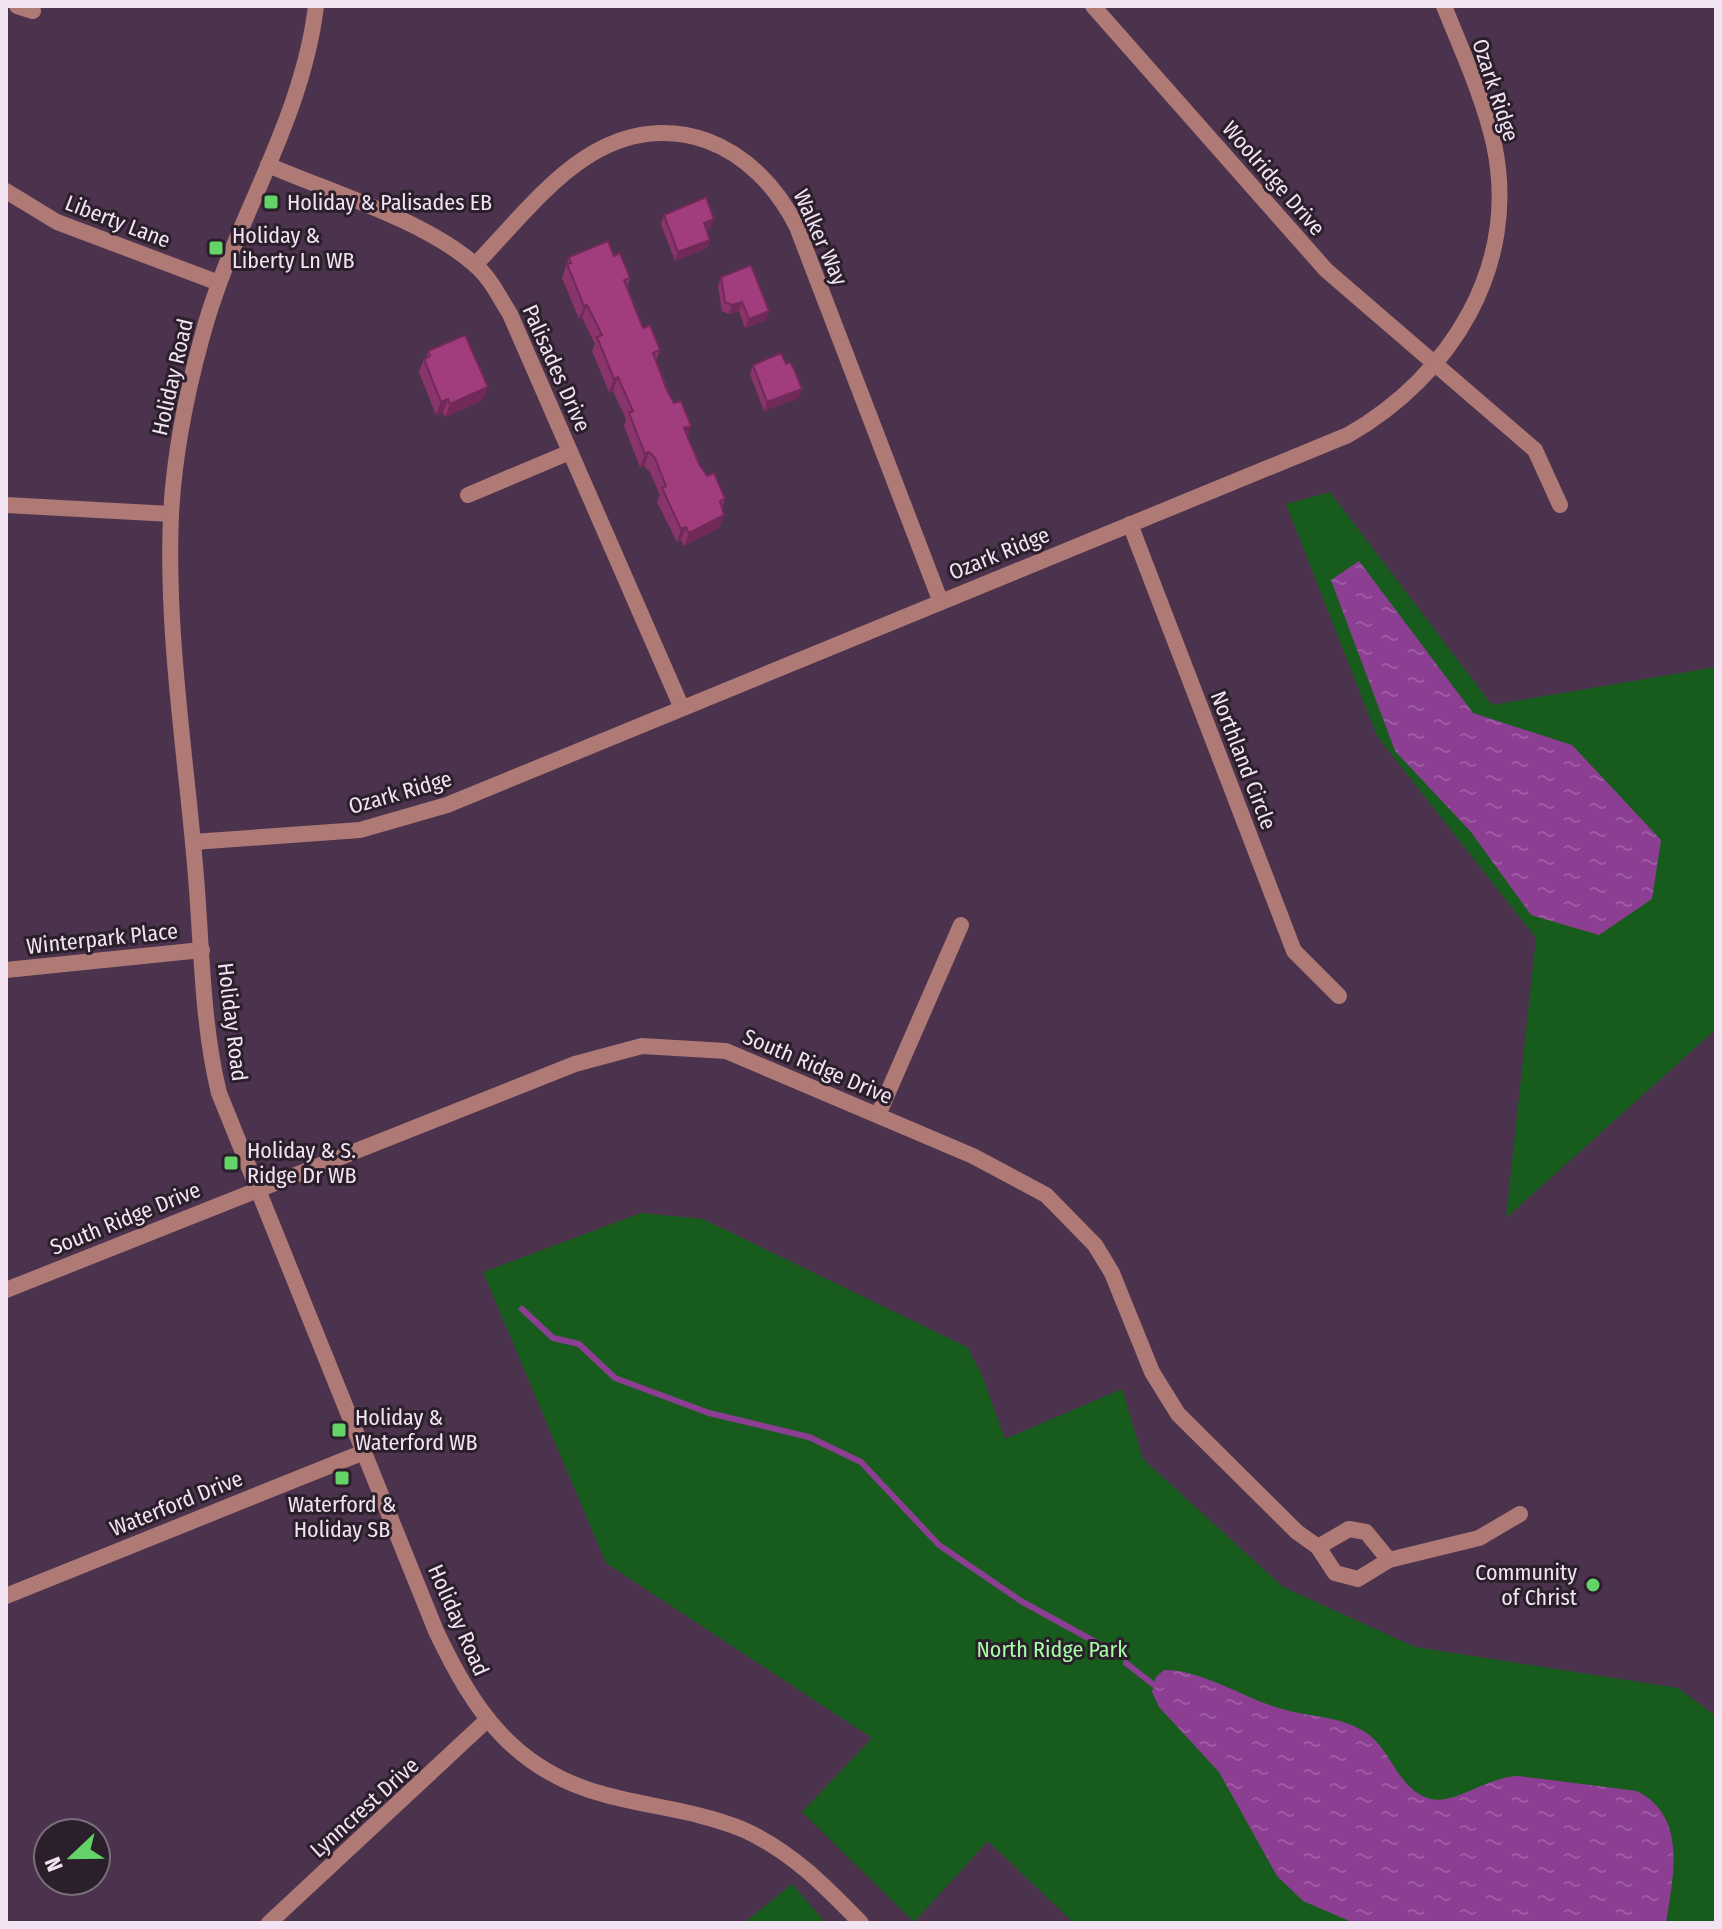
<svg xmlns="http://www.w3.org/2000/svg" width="1722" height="1929" font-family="'Fira Sans Condensed',sans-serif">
<defs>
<pattern id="water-ripples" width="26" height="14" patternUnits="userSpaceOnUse" patternTransform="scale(2)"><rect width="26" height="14" fill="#8c3e93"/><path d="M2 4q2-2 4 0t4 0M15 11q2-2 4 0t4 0" fill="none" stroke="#9d5aa3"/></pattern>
</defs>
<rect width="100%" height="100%" fill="#4b324d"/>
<g fill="#185c1d">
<path d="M1330 492 1492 705 1716 667V1029L1506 1218 1536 938 1377 736 1286 504Z"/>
<path d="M641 1213 703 1219 967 1347 981 1373 1005 1439 1122 1389 1143 1459 1283 1587 1415 1647 1678 1688 1716 1716V1923H1074L988 1841 914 1922 802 1812 872 1738 606 1563 483 1272Z"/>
<path d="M792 1884 826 1923H744Z"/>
</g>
<g fill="url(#water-ripples)">
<path d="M1359 561 1473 713 1572 745 1661 840 1652 899 1599 935 1531 915 1471 832 1395 751 1331 580Z"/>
<path d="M1164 1670C1202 1669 1248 1701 1286 1710 1315 1718 1342 1716 1368 1734 1392 1752 1399 1791 1431 1799 1454 1805 1489 1776 1519 1776L1637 1791C1688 1817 1673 1876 1666 1923H1354L1303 1901 1277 1876 1219 1772 1159 1707 1152 1692 1156 1677Z"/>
</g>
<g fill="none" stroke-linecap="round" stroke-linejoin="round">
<g stroke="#8c3e93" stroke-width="6">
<path d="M522 1309 553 1338 579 1344 615 1378 709 1413 809 1437 861 1462 939 1545 1021 1601 1110 1650"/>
<path d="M1126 1663 1154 1685"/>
</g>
<g stroke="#af7975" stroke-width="16">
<path d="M17 6 33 11"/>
<path d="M1093 6 1326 270 1535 450 1560 505"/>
<path d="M268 165C330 192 424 220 474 264 490 277 499 297 510 314L681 706"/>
<path d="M6 191 57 222 219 283"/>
<path d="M475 265C508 231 546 183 585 158 669 103 756 144 797 227L940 600"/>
<path d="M468 495 570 452"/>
<path d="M6 505 171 514"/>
<path d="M1130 524 1294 951 1339 996"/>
<path d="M193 842 360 830 447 805 1348 435C1451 376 1520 266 1494 144 1483 96 1462 51 1444 6"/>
<path d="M6 970 202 950"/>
<path d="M878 1115 961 925"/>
<path d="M6 1290 575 1064 642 1046 726 1051 973 1156 1046 1195 1095 1245 1112 1273 1152 1372 1178 1414 1297 1532 1318 1547"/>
<path d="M1349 1529 1366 1532 1389 1560 1358 1579 1335 1573 1318 1547Z"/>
<path d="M1389 1560 1479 1538 1520 1514"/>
<path d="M6 1596 364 1452"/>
<path d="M269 1923 486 1721"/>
</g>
<path stroke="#af7975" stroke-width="16" d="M316 6C302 123 232 224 202 337 186 395 174 455 171 515 166 632 185 749 195 865 202 941 201 1020 219 1093L436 1631C474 1711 514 1771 606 1795 651 1807 698 1811 742 1829 790 1850 825 1886 861 1923"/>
</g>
<g fill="#8a346c">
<path d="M664 215 711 228 707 229 710 240 707 248 675 261 661 224Z"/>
<path d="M614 256 630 278 627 288 643 328 660 350 656 360 699 464 725 498 722 508 719 528 684 546 681 540 677 542 657 502 660 495 650 472 644 466 640 467 624 426 626 419 613 391 609 392 592 351 595 344 582 318 579 319 562 278 569 257Z"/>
<path d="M721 277 769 311 766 320 745 328 739 311 729 314 722 311 718 286Z"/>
<path d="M428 351 483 400 445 417 443 413 436 415 419 372 424 359 426 358Z"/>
<path d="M786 364 802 389 798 398 764 411 750 374 753 365Z"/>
</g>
<g fill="#712a58">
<path d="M714 219 711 228 701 232 704 223Z"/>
<path d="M710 240 707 248 675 261 678 252Z"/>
<path d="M742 302 739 311 729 314 732 305Z"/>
<path d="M587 305 582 318 579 319 584 306Z"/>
<path d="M769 311 766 320 745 328 749 319Z"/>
<path d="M618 377 613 391 609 392 614 379Z"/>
<path d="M488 387 483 400 445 417 450 404Z"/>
<path d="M802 389 798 398 764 411 767 402Z"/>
<path d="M448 399 443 413 436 415 441 402Z"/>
<path d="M691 426 686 439 684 428Z"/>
<path d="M649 452 644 466 640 467 645 454Z"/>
<path d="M724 515 719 528 684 546 689 533Z"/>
<path d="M686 527 681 540 677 542 681 529Z"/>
</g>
<g fill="#a13c7d" stroke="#712a58" stroke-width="2">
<path d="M706 197 714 219 704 223 710 240 678 252 664 215Z"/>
<path d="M608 241 614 256 620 253 630 278 624 280 635 308 643 328 650 325 660 350 653 353 667 390 674 403 681 401 691 426 684 428 699 464 707 476 714 473 725 498 720 501 724 515 689 533 686 527 681 529 662 488 666 486 655 458 649 452 645 454 629 413 633 411 618 377 614 379 597 337 602 335 587 305 584 306 567 264 571 263 569 257Z"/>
<path d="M751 265 769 311 749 319 742 302 732 305 725 302 721 277Z"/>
<path d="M465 335 488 387 450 404 448 399 441 402 424 359 430 356 428 351Z"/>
<path d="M781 353 786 364 790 362 794 369 802 389 767 402 753 365Z"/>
</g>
<g fill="#64d468" stroke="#2b1f2b" stroke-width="3">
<rect x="263" y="194" width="16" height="16" rx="4"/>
<rect x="208" y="240" width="16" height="16" rx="4"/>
<rect x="223" y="1155" width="16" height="16" rx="4"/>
<rect x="331" y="1422" width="16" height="16" rx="4"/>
<rect x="334" y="1470" width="16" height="16" rx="4"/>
<circle cx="1593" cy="1585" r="8"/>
</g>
<g text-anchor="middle" stroke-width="6" stroke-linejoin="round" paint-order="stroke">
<g font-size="22" fill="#f3e4f4" stroke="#2b1f2b">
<text transform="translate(1496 90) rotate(72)" y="8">Ozark Ridge</text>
<text transform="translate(1274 178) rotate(49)" y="8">Woolridge Drive</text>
<text transform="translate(118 221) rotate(21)" y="8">Liberty Lane</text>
<text transform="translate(821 237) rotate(66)" y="8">Walker Way</text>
<text transform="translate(557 368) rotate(66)" y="8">Palisades Drive</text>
<text transform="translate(172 377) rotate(-77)" y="8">Holiday Road</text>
<text transform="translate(999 553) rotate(-22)" y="8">Ozark Ridge</text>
<text transform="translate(1244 760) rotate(69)" y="8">Northland Circle</text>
<text transform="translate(400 792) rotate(-16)" y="8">Ozark Ridge</text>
<text transform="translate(102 938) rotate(-6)" y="8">Winterpark Place</text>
<text transform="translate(233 1022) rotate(83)" y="8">Holiday Road</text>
<text transform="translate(818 1066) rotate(23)" y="8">South Ridge Drive</text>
<text transform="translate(125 1218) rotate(-22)" y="8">South Ridge Drive</text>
<text transform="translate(176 1503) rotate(-22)" y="8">Waterford Drive</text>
<text transform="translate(459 1620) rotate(66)" y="8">Holiday Road</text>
<text transform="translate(364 1807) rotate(-42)" y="8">Lynncrest Drive</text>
</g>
<g font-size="22" fill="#f3e4f4" stroke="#2b1f2b" text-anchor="start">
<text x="287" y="210">Holiday &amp; Palisades EB</text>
<text x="232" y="243">Holiday &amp;<tspan x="232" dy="25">Liberty Ln WB</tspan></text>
<text x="247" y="1158">Holiday &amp; S.<tspan x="247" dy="25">Ridge Dr WB</tspan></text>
<text x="355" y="1425">Holiday &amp;<tspan x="355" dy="25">Waterford WB</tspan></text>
<text x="342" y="1512" text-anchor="middle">Waterford &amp;<tspan x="342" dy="25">Holiday SB</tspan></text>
<text x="1577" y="1580" text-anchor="end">Community<tspan x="1577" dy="25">of Christ</tspan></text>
</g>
<g font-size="22" fill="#a5fea5" stroke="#2b1f2b">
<text x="1052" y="1657">North Ridge Park</text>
</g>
</g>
<rect width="1722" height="1929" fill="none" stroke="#f3e4f4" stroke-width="16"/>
<g transform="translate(72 1857) rotate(248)"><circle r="38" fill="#2b1f2b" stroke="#7b6e7b" stroke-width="2"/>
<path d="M0-6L14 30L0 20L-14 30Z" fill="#64d468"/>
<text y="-12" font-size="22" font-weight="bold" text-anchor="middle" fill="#f3e4f4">N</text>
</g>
</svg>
